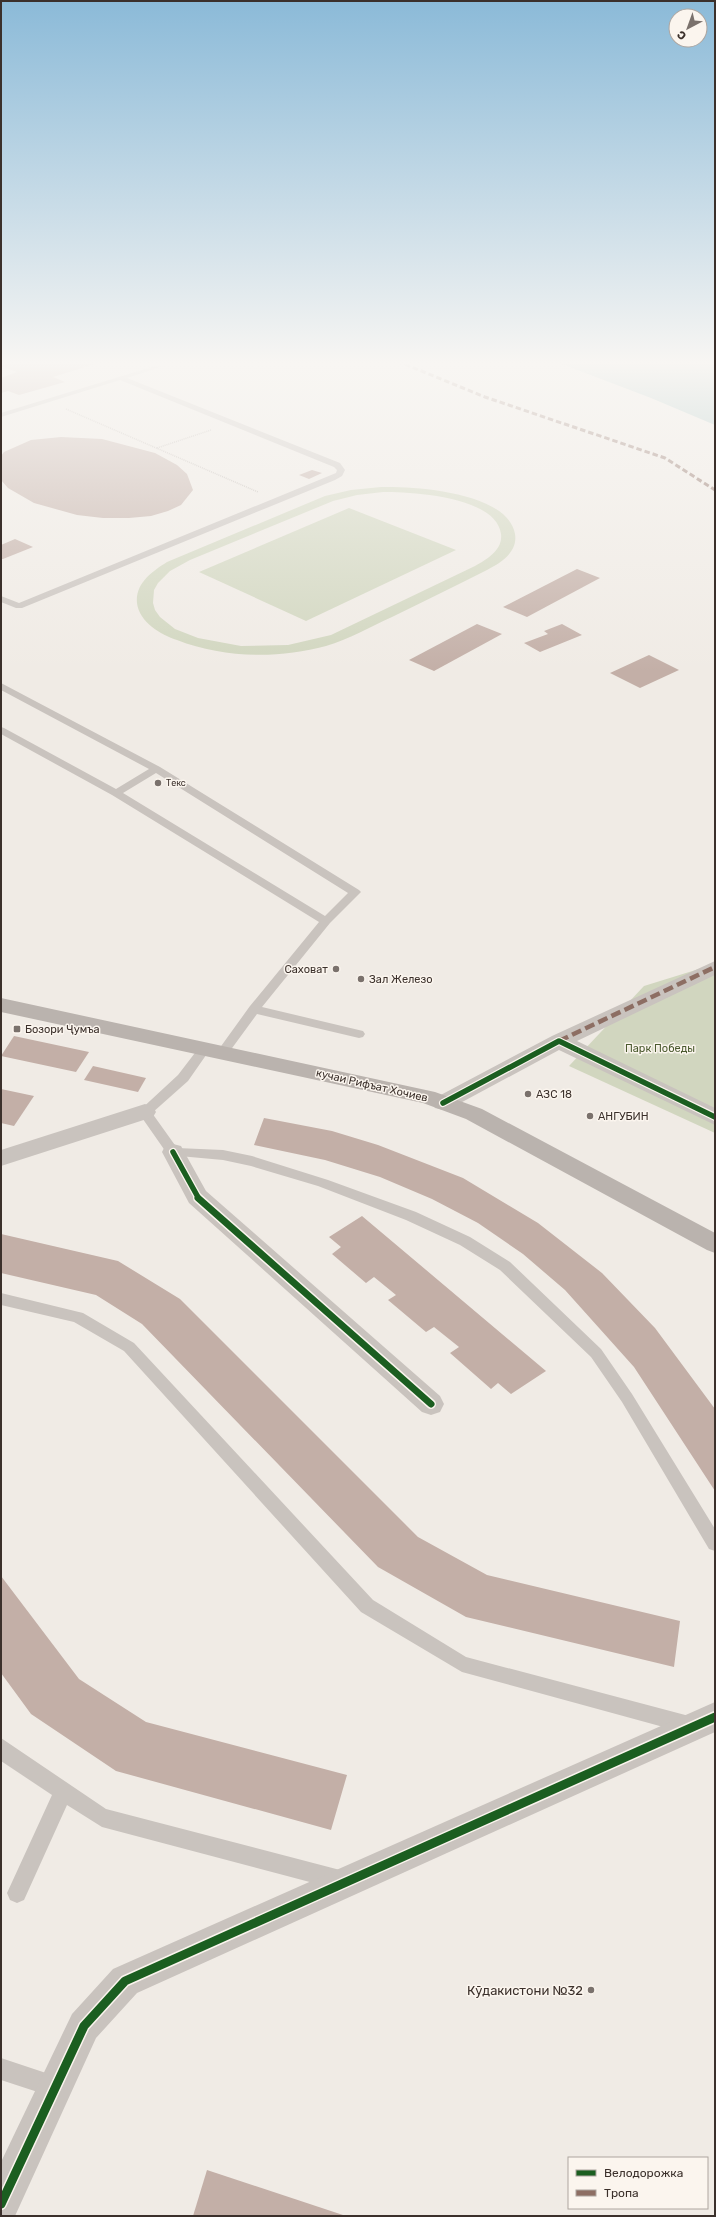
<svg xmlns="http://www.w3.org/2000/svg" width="716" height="2217" font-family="Rubik,sans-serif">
<rect width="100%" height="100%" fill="#f0ebe5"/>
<g fill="#d1d6bf" fill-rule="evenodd">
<path d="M381 487C414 486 508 492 515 534 518 552 501 563 487 570 456 586 424 601 392 617 370 627 349 639 326 646 278 659 223 658 177 640 161 635 139 622 137 603 135 583 153 571 167 562L325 496 351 490ZM383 492C411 492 496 496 501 534 503 550 487 559 475 566L331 635 288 645 241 646 198 638 175 629 160 617 155 610 153 603 154 590 158 583 170 571 190 560 333 501 357 495Z"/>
<path d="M349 508 456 550 306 621 199 572Z"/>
<path d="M715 964V1133L569 1066 644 986Z"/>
</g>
<path fill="#a1c2c1" d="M554 361H715V425L651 398Z"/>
<g fill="#c3afa7">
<path d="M17 361H101V362L53 377 65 382 19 395 8 391 1 393V378L17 372 1 366Z"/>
<path d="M61 437 102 439 155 453 177 465 187 474 193 490 181 505 168 511 151 516 129 518H103L77 515 34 503 8 488 1 480V456L4 452 31 440Z"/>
<path d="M312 470 322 473 309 479 299 475Z"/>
<path d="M15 539 33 547 3 559H1V545Z"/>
<path d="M577 569 600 578 527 617 503 607Z"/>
<path d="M477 624 502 634 434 671 409 660Z"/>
<path d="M562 624 582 635 540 652 524 643 548 634 544 631Z"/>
<path d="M649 655 679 670 640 688 610 673Z"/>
<path d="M14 1036 89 1052 76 1072 1 1056Z"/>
<path d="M93 1066 146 1078 138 1092 84 1080Z"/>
<path d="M1 1089 34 1096 14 1126 1 1123Z"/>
<path d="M264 1118 332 1131 378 1145 463 1178 538 1223 602 1273 655 1328 715 1409V1491L634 1367 565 1290 523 1254 478 1223 432 1199 380 1177 325 1160 254 1145Z"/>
<path d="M362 1216 546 1371 511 1394 498 1383 491 1389 450 1353 459 1347 434 1327 426 1332 388 1300 396 1295 374 1277 366 1283 332 1254 341 1247 329 1237Z"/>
<path d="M1 1234 118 1261 180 1299 418 1537 487 1575 680 1621 674 1667 466 1617 378 1567 142 1324 96 1295 1 1273Z"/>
<path d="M1 1576 79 1679 146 1722 347 1775 331 1830 116 1771 31 1714 1 1673Z"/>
<path d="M207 2170 346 2216H193Z"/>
</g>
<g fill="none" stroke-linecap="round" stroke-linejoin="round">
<g stroke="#c2bbb6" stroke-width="1.5" stroke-dasharray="1 1" stroke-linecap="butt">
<path d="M173 364 190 361"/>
<path d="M66 409 258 492"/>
<path d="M157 448 211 430"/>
</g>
<g fill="#c9c3be" fill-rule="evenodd">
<path d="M158 365 163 366 127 378 340 463 345 470 342 476 335 480 22 608H16L1 602V596L19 603 336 473 337 470 334 467 120 380 1 417V413Z"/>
<path d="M1 683 160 767 359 890 361 892 330 923 262 1007 363 1031 365 1034 363 1037 359 1038 257 1014 227 1055H219L217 1052 219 1049 250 1006 319 922 112 795 1 734V727L4 728 116 789 149 769 1 690ZM156 773 348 893 325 916 123 793Z"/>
<path d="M205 1044 211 1048 188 1081 152 1113 177 1148 223 1150 252 1156 328 1180 416 1212 470 1237 510 1262 601 1349 632 1394 715 1529V1551L709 1549 622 1402 591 1357 500 1270 460 1245 406 1220 318 1186 251 1166 223 1160 168 1155 138 1112 178 1075 201 1045Z"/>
<path d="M1 1293 83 1313 134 1343 373 1600 466 1657 689 1716 695 1719 698 1725 695 1731 689 1734 462 1672 361 1612 124 1351 74 1322 1 1305Z"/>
<path d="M1 1738 106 1809 340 1870 347 1873 350 1880 347 1887 340 1890 102 1827 67 1805 24 1900 17 1903 10 1900 7 1893 52 1795 1 1761Z"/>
<path d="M1 2058 64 2079 67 2087 64 2095 56 2098 1 2080Z"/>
</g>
<g fill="#c9c3be" fill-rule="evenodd">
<path d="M715 961V975L577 1041 715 1108V1125L559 1050 451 1108 443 1110 435 1108 432 1103 435 1098 552 1036Z"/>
<path d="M145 1104 153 1107 156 1112 153 1117 1 1166V1150Z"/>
<path d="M173 1144 181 1146 206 1191 440 1396 444 1404 440 1412 431 1415 422 1412 189 1203 162 1152 165 1146Z"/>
<path d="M715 1702V1732L137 1993 96 2038 15 2216H1V2162L72 2014 113 1969Z"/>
</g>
<path fill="#bab3ae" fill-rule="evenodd" d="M1 998 435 1092 482 1109 715 1233V1253L707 1250 466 1119 423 1103 1 1012Z"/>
<path stroke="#8d6e63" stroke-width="3" stroke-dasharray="5.5 3" stroke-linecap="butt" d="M397 361 485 397 665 458 715 490"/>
<path stroke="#8d6e63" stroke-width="4.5" stroke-dasharray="10 4.5" stroke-linecap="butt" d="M559 1041 715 967"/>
<g stroke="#fbf5ee" stroke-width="8">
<g id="cycleway-far2">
<path d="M443 1103 559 1041 715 1117"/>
<path d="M173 1152 199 1199"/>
</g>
</g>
<g stroke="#fbf5ee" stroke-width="10">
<path id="cycleway-far1" d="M198 1198 431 1404"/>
</g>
<g stroke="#fbf5ee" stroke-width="12">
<path id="cycleway" d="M1 2204 84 2026 125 1981 715 1717"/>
</g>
<use href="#cycleway-far2" stroke="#1b5e20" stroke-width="5.5"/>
<use href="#cycleway-far1" stroke="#1b5e20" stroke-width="7"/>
<use href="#cycleway" stroke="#1b5e20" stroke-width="9"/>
</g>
<linearGradient id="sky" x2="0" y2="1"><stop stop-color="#8bbad8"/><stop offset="0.54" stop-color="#f8f6f3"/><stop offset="1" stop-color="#f8f6f3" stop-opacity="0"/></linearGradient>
<rect width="716" height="672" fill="url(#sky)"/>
<g fill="#7a716c" stroke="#fbf5ee" stroke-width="1.5">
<circle cx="158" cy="783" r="4"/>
<circle cx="336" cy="969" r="4"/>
<circle cx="361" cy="979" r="4"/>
<rect x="13" y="1025" width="8" height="8" rx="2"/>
<circle cx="528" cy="1094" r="4"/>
<circle cx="590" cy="1116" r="4"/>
<circle cx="591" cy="1990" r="4"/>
</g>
<g text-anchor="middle" stroke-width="3" stroke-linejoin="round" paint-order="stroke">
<g font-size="9" fill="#3b302b" stroke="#fbf5ee" text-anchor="start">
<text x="166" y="786">Текс</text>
</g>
<g font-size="11" fill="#3b302b" stroke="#fbf5ee" text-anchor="start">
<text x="328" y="973" text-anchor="end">Саховат</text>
<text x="369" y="983">Зал Железо</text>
<text x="25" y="1033">Бозори Ҷумъа</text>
<text x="536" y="1098">АЗС 18</text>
<text x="598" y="1120">АНГУБИН</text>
</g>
<g font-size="11" fill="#4a5a2e" stroke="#fbf5ee">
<text x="660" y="1052">Парк Победы</text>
</g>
<g font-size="11" fill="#3b302b" stroke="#fbf5ee">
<text transform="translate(372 1085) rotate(13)" y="4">кучаи Рифъат Хочиев</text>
</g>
<g font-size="13" fill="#3b302b" stroke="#fbf5ee" text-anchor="end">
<text x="583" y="1995">Кӯдакистони №32</text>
</g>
</g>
<rect width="716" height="2217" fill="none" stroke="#3b302b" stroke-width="4"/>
<rect x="568" y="2157" width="140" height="52" fill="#fbf5ee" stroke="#aea6a0"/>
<rect x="576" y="2170" width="20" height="6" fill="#1b5e20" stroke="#aea6a0"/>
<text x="604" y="2177" font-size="12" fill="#3b302b">Велодорожка</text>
<rect x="576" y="2190" width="20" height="6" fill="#8d6e63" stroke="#aea6a0"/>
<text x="604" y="2197" font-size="12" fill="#3b302b">Тропа</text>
<g transform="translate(688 28) rotate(221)"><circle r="19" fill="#fbf5ee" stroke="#aea6a0"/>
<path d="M0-3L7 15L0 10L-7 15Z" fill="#7a716c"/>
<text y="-6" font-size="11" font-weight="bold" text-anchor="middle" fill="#3b302b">С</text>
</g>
</svg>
